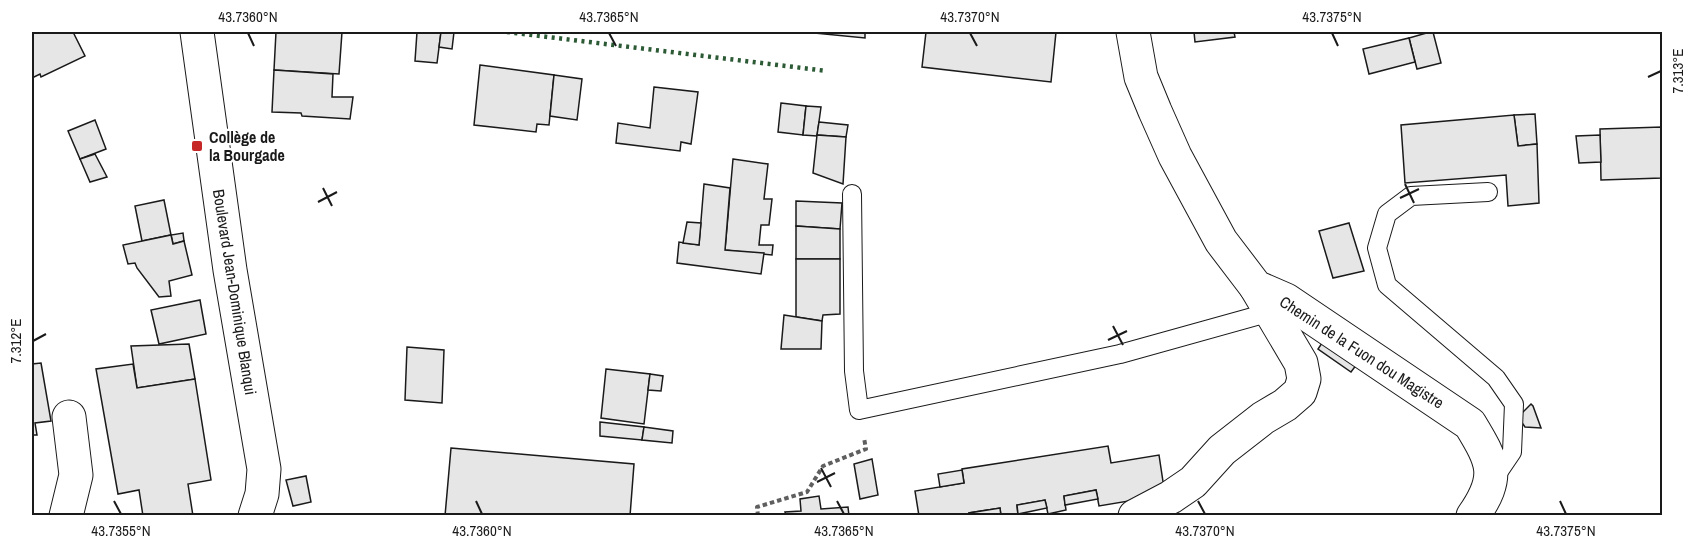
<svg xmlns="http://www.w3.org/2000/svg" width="1694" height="547" font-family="'Archivo Narrow',sans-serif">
<rect width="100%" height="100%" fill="#fff"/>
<g fill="#e6e6e6" stroke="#1a1a1a" stroke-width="1.5">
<path d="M32 32H73L85 56 41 77 40 74 32 78Z"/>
<path d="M276 32H342L339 74 274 70Z"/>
<path d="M417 32H441L437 63 415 61Z"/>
<path d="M441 32H454L452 49 439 47Z"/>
<path d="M804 32H865V38Z"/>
<path d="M926 32H1056L1051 82 922 67Z"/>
<path d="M1194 32H1234L1235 37 1195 42Z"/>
<path d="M1430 32H1433L1441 63 1417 69 1409 38Z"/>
<path d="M1409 38 1415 62 1369 74 1363 49Z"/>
<path d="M480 65 554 75 549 125 537 124 536 132 474 125Z"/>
<path d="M274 70 333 74 332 97H353L350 119 302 116 301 113 272 112Z"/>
<path d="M554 75 582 79 577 120 550 116Z"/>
<path d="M654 87 698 92 691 144 681 142 680 151 616 143 618 123 650 128Z"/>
<path d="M781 103 806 106 803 135 778 132Z"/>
<path d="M806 106 821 107 817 136 803 135Z"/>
<path d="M1535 114 1537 144 1518 146 1514 115Z"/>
<path d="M1514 115 1518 146 1537 144 1539 203 1508 206 1506 175 1405 183 1401 125Z"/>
<path d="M95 120 106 149 80 159 68 131Z"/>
<path d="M819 122 848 125 846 137 817 135Z"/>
<path d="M1662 127V178L1601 180 1600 129Z"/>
<path d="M817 135 846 137 843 184 813 173Z"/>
<path d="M1600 135 1601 162 1579 163 1576 136Z"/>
<path d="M95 154 107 177 90 182 80 159Z"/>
<path d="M733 159 768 164 764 199H772L769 225H761L759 245H773L772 255 725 250Z"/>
<path d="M704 184 730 188 725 250 764 253 761 274 677 263 679 242 699 245Z"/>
<path d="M164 200 171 235 142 241 135 206Z"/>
<path d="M796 201 842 203 840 229 796 226Z"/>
<path d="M687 222 701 223 699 245 683 243Z"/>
<path d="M1349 223 1364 271 1333 278 1319 231Z"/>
<path d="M796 226 840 229V259H796Z"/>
<path d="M183 233 184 241 173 244 171 235Z"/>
<path d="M171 235 173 244 184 241 192 275 169 281 171 296 159 297 137 268 135 263 128 264 123 245Z"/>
<path d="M796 259H840V314L823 315 822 321 796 317Z"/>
<path d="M200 300 206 334 159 344 151 310Z"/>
<path d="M784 315 822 321 821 349H781Z"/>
<path d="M1324 340 1357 364 1351 372 1318 349Z"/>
<path d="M189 344 195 379 137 388 131 346Z"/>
<path d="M407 347 444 350 442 403 405 400Z"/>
<path d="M41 363 51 421 35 423 37 435H32V364Z"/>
<path d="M133 364 137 388 195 379 211 480 188 484 193 516H143L139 490 118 494 96 369Z"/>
<path d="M606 369 650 374 644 424 601 418Z"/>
<path d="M650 374 663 376 661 391 648 390Z"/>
<path d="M1531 404 1533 406 1541 428 1525 427 1518 417Z"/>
<path d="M600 422 644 427 642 440 600 436Z"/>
<path d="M644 427 673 431 672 443 642 440Z"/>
<path d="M1108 446 1111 463 1159 455 1165 495 1099 506 1096 490 1064 496 1066 510 1048 514 1045 500 1017 505 1018 516H1001L1000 508 969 513V516H919L915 491 964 483 962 469Z"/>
<path d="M451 448 634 464 630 516H445Z"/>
<path d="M872 459 878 495 860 499 854 464Z"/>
<path d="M962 470 964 483 940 487 938 474Z"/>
<path d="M306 476 311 502 293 506 286 480Z"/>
<path d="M1096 490 1098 499 1065 505 1064 496Z"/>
<path d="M819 496 821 509 848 507 849 516H786L785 512 801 511 800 499Z"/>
<path d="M1045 500 1047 508 1018 514 1017 505Z"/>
<path d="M1000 508 1001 516H969V513Z"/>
</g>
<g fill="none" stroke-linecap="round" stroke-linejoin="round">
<g stroke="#1a1a1a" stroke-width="20">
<g id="service">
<path d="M1488 192 1411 196 1387 214 1377 248 1387 285 1496 378 1514 404 1512 452 1493 480"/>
<path d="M852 194 854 371 859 410 1120 354 1271 312"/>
</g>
</g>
<g stroke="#1a1a1a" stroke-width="35">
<g id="minor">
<path d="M197 32 230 270 264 469 262 494 255 516"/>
<path d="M1133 32 1141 77 1155 111 1175 156 1221 241 1256 287 1286 300 1470 424C1493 462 1501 476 1473 516"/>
<path d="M66 516 76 475 69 417"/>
<path d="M1135 516 1171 497 1193 482 1222 450 1263 418 1285 405 1300 392 1304 379 1301 363 1256 287"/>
</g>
</g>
<path stroke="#5f5f5f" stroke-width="4" stroke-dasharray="4.5 3" stroke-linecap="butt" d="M758 516 757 507 807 492 823 466 866 449 864 438"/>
<use href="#service" stroke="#fff" stroke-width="18"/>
<use href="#minor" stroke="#fff" stroke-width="33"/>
<path stroke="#2b5a34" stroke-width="4.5" stroke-dasharray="3 4.5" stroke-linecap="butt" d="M507 32 827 71"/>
</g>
<path fill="none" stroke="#1a1a1a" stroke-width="2" d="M248 33 254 46M609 33 616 46M970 33 977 46M1332 33 1338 46M1648 77 1661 71M1405 184 1414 203M323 188 332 206M1400 198 1419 189M318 202 337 192M1113 326 1123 345M1108 340 1127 331M33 341 46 334M821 468 831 487M817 482 835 473M114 501 121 514M476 501 482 514M837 501 844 514M1198 501 1205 514M1560 501 1566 514"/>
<rect fill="#c62828" stroke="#fff" stroke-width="2" x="191" y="140" width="12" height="12" rx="3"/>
<g text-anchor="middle" stroke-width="4.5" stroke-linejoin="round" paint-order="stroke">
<g font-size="16" font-weight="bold" fill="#1a1a1a" stroke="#fff" text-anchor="start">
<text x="209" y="143">Collège de<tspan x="209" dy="18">la Bourgade</tspan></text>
</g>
<g font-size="16" fill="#1a1a1a" stroke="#fff">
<text transform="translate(235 292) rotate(81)" y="6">Boulevard Jean-Dominique Blanqui</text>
<text transform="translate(1362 352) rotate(33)" y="6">Chemin de la Fuon dou Magistre</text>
</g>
</g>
<rect width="1694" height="547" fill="none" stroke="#ffffff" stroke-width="66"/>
<rect x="33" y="33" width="1628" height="481" fill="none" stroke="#1a1a1a" stroke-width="2"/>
<g font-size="15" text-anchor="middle" fill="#1a1a1a">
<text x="248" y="22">43.7360°N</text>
<text x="609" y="22">43.7365°N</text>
<text x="970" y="22">43.7370°N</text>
<text x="1332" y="22">43.7375°N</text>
<text transform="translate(1678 71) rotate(-90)" y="5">7.313°E</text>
<text transform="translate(16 341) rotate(-90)" y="5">7.312°E</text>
<text x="121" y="536">43.7355°N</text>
<text x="482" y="536">43.7360°N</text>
<text x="844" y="536">43.7365°N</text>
<text x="1205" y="536">43.7370°N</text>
<text x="1566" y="536">43.7375°N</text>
</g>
</svg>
